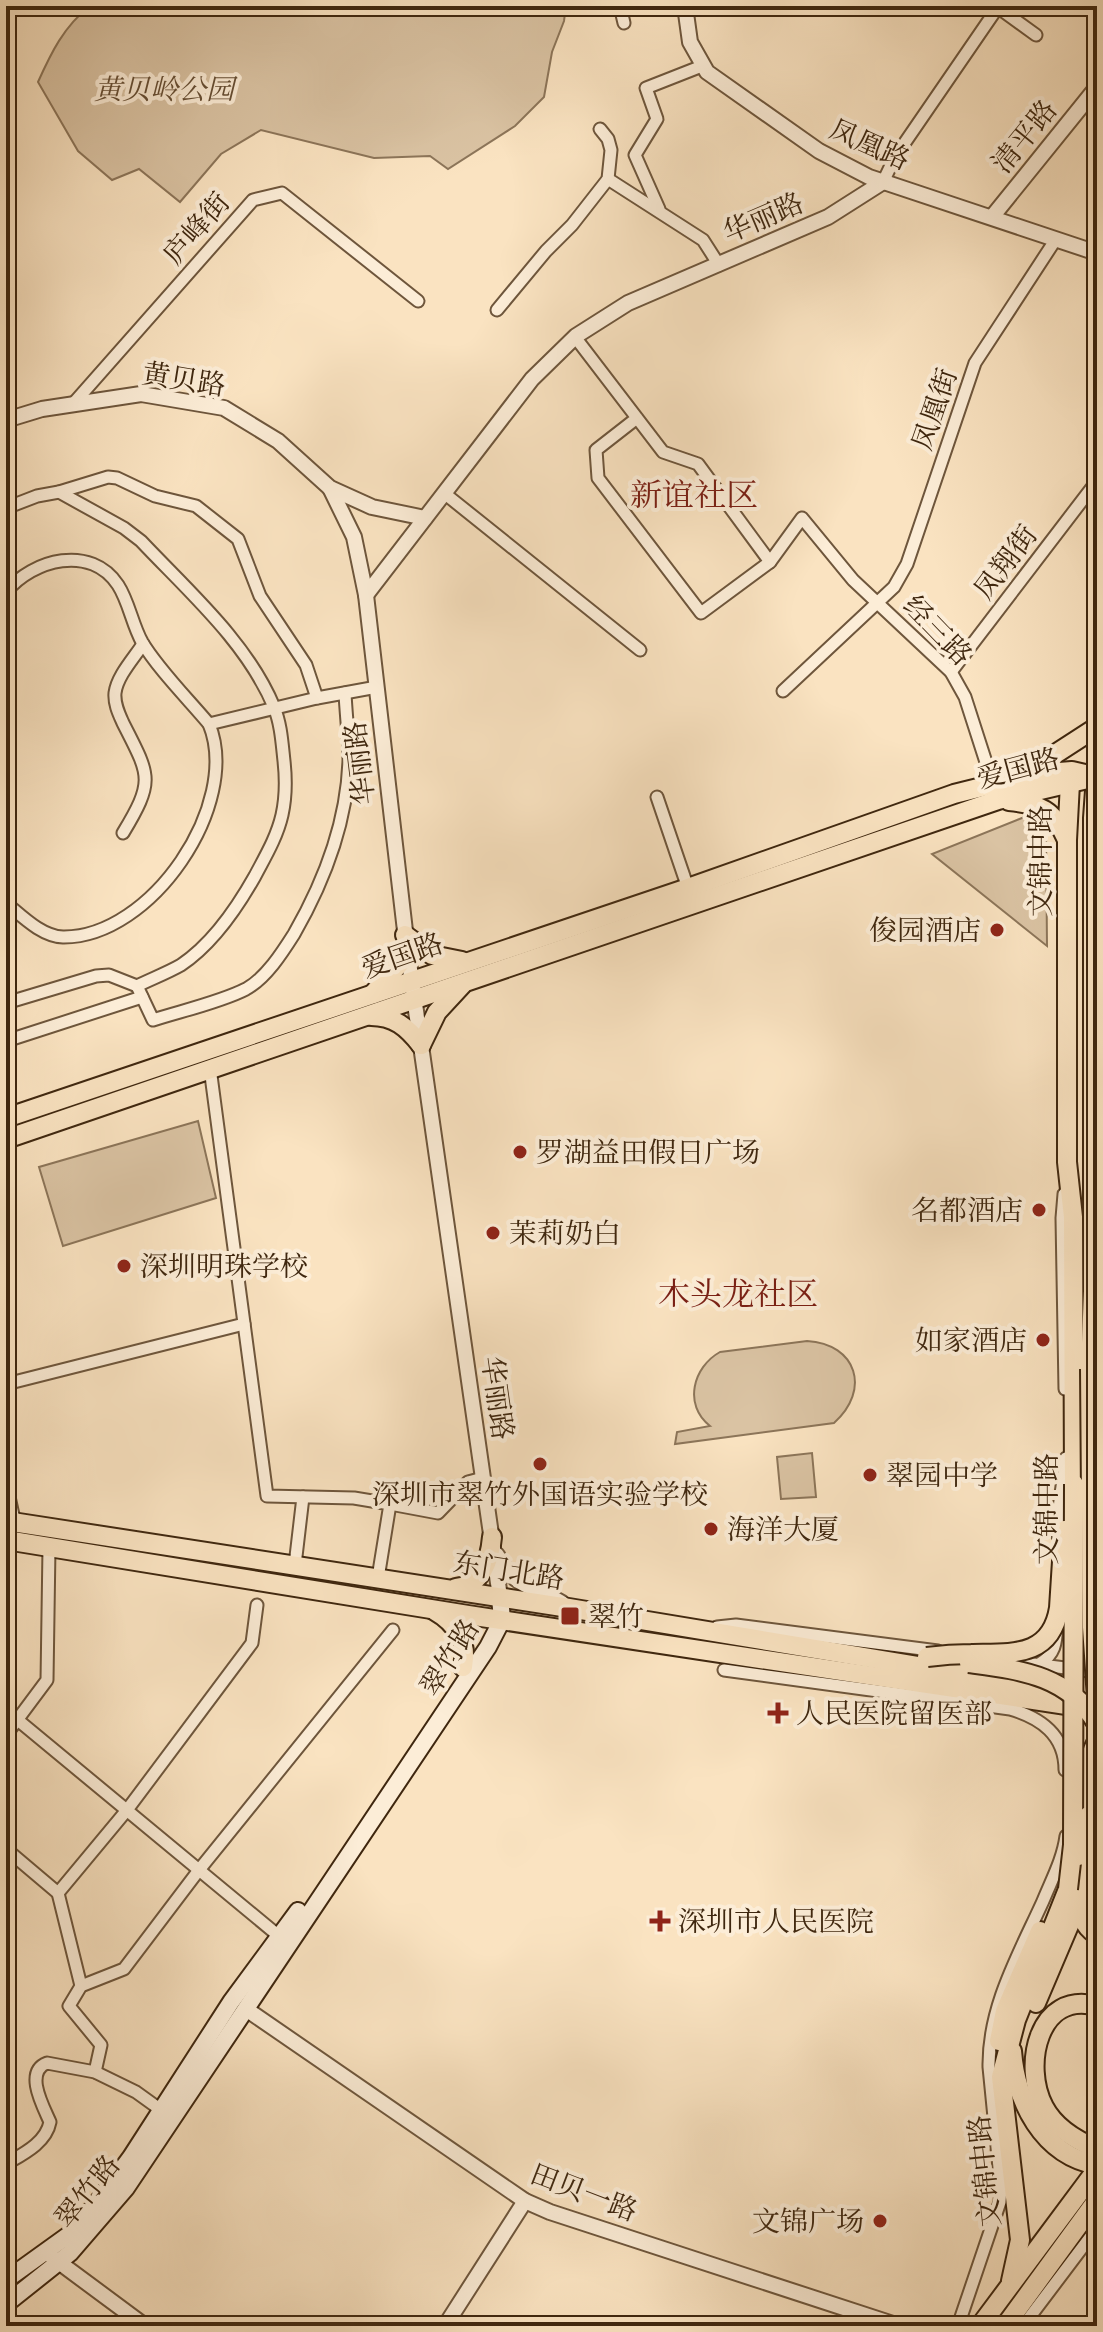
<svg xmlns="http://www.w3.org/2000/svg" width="1103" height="2332" font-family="'Sorts Mill Goudy','Noto Serif SC',serif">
<rect width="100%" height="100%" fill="#fae3c1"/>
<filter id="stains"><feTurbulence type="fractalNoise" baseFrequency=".0025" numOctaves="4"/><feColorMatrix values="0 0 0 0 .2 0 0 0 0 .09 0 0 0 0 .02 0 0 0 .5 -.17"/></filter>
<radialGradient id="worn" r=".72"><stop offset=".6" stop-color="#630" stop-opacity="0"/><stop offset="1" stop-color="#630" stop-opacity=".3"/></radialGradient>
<g fill="#dac3a3" stroke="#8c7559" stroke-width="2">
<path d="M90 6H566L564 21 552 52 544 97 515 126 448 169 430 156 374 158 261 130 221 154 180 202 139 169 112 180 78 151 38 82C51 53 64 26 90 6Z"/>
<path d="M1027 816 1046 832 1047 946 932 854Z"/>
<path d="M198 1121 216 1198 63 1246 39 1167Z"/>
<path d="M807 1341C857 1344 871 1390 834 1423L675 1444 677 1432 710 1426C683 1405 693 1367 720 1352Z"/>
<path d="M812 1453 816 1497 781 1499 777 1457Z"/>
</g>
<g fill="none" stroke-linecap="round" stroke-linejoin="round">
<g stroke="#6e563c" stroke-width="15">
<g id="minor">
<path d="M620 6 624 23"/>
<path d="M996 6 1036 35"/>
<path d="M6 7 11 6"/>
<path d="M1085 101 1097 110"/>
<path d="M608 179 703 240 719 265"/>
<path d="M883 182 895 157 998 7"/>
<path d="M659 209 635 155 657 119 646 88 702 66"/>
<path d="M497 310 546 251 572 225 608 179 611 150 608 139 600 129"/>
<path d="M575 337 663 452 698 464 770 562 701 613 598 478 596 450 637 418"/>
<path d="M73 404 253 200 282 193 418 301"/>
<path d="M444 493 640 650"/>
<path d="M6 508 37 496 59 492 108 477 117 478 155 496 196 506 238 539 260 596 306 665 317 698"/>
<path d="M770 562 802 518 853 580 951 672 965 697 993 784"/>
<path d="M6 592C33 559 91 544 118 585 129 602 132 624 142 642 158 669 189 700 209 724 242 804 151 938 63 937 41 936 22 916 6 903"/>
<path d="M951 672 1097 481"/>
<path d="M783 691 894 587 907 564 975 363 1056 239"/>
<path d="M209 724 317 698 377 687"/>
<path d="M657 797 688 888"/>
<path d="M123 833C155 780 150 776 123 723 119 714 114 704 115 693 117 676 134 658 143 644"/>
<path d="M137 986 153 1020C181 1011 221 1002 246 989 266 978 282 953 294 934 325 880 347 823 349 760 349 738 346 715 345 693"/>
<path d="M6 1003 96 976 109 975 137 986C151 979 167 973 181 965 211 945 237 908 255 876 265 857 277 837 282 815 286 797 286 779 284 761 282 743 281 724 274 707 247 642 188 591 141 541L124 528 59 492"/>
<path d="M6 1041 142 997"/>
<path d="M210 1068 267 1496 354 1498 390 1504 378 1578"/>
<path d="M1064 1194 1062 1218 1065 1389"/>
<path d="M6 1384 244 1324"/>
<path d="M390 1504 438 1513 468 1482 483 1478"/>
<path d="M1058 1536 1059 1508 1066 1458"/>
<path d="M295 1565 303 1497"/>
<path d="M717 1627 736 1625 938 1651"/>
<path d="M1002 1660 1097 1672"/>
<path d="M1039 1664C1055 1655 1056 1643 1057 1625"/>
<path d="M724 1670 1010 1709C1041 1718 1065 1735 1065 1770"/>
<path d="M19 1721 280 1937"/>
<path d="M6 1735 47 1680 49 1548"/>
<path d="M6 1849 58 1893 81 1986"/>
<path d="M58 1893 127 1810 252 1643 257 1605"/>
<path d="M95 2072 101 2045 69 2006 81 1986 124 1969 199 1870 393 1630"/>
<path d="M6 2164C23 2154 46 2143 50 2122 43 2106 24 2072 47 2063L95 2072 136 2092 161 2110"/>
<path d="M958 2326 1000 2202 1001 2188 989 2067C988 2007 1019 1954 1043 1901 1052 1879 1063 1859 1066 1836"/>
<path d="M1023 2326 1097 2228"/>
</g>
</g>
<g stroke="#6e563c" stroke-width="18">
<g id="tertiary">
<path d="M685 6 690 42 707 72 819 151 869 177 1097 253"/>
<path d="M992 217 1097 87"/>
<path d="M6 420 42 409 141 394 224 408 278 441 330 488 372 507 425 518"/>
<path d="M330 488 354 537 366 595 407 948 500 1597"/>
<path d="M366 595 532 379 576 336 628 303 828 217 883 182"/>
<path d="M6 1490 13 1522"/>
<path d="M497 1555C514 1588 534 1586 562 1603"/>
<path d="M246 2009 525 2201 550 2212 899 2326"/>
<path d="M52 2257 145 2326"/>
<path d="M445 2326 525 2201"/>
</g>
</g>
<g stroke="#3f270f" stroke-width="20">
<g id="secondary">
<path d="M6 2280 70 2234 97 2203 131 2157 231 2002 298 1911"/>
<path d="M6 2304 70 2253 126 2188 488 1647 502 1620 500 1597"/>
</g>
</g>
<g stroke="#3f270f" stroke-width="22">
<g id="primary">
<path d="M1070 783 1067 840V1162L1073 1217 1074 1484"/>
<path d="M1090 1369 1093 1291V818L1096 777"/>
<path d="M6 1521 569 1608 1062 1690"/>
<path d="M6 1540 468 1615 1086 1708"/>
<path d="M456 1588C482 1585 490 1560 492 1537"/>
<path d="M435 1611C456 1623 468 1642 463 1667"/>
<path d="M1083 1839C1085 1860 1079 1904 1084 1920 1086 1927 1091 1931 1097 1935"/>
<path d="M1036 2003 1079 1902"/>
<path d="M1097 2006C1038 1990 1022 2066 1044 2107 1055 2128 1075 2140 1097 2149"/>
<path d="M999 2041 1005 2011 1040 1931"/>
<path d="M1012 2051C1016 2101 1042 2155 1097 2165"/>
<path d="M1011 2281 1020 2240 1001 2077 1016 2020 1068 1889"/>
</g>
</g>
<g stroke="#3f270f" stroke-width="22">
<g id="trunk">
<path d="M1029 771 1097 727"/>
<path d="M1009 801C1040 804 1054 810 1067 840"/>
<path d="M405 935 432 955 462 961"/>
<path d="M373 994 400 963 407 948"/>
<path d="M371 1016C394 1016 407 1027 421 1045"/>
<path d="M421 1045 437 1012 462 985"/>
<path d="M6 1118 688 888 954 794 1034 774 1072 771 1085 774"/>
<path d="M6 1139 998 800 1096 777"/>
<path d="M1097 1741C1079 1775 1086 1834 1097 1870"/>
<path d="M980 2326 1097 2169"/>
<path d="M1005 2326 1097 2200"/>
</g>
</g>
<use href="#minor" stroke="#fcedd7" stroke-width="11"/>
<use href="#tertiary" stroke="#fcedd7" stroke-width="14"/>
<use href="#secondary" stroke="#fcedd7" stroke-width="16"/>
<use href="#primary" stroke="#fae3c1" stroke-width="18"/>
<use href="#trunk" stroke="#fae3c1" stroke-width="18"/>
<g stroke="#3f270f" stroke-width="22" stroke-linecap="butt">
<g id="primary-bridge">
<path d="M1090 1369 1092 1627 1097 1698"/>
<path d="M927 1657C942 1655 956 1654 971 1654 1011 1653 1051 1658 1059 1608L1064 1530"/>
<path d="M969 1663C1020 1670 1069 1675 1097 1724"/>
<path d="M1079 1856 1088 1816"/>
<path d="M1068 1889 1073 1845 1074 1484"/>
</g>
</g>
<use href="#primary-bridge" stroke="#fae3c1" stroke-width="18"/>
</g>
<g fill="#8f2418" stroke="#fcedd7" stroke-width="3">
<circle cx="997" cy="930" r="8"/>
<circle cx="520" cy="1152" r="8"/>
<circle cx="1039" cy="1210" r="8"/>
<circle cx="493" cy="1233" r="8"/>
<circle cx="124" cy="1266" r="8"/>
<circle cx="1043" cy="1340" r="8"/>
<circle cx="540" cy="1464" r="8"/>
<circle cx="870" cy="1475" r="8"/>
<circle cx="711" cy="1529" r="8"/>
<rect x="560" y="1606" width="20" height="20" rx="4"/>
<path d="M774 1701h8v8h8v8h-8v8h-8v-8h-8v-8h8z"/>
<path d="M656 1909h8v8h8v8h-8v8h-8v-8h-8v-8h8z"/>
<circle cx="880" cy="2221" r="8"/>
</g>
<g text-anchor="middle" stroke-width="8" stroke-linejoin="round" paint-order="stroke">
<g font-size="28" font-style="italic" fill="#664e34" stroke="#fcedd7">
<text x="164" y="99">黄贝岭公园</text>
</g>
<g font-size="28" fill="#3f270f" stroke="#fcedd7">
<text transform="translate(1024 136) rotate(-51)" y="10">清平路</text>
<text transform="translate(870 144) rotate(24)" y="10">凤凰路</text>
<text transform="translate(763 217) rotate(-23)" y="10">华丽路</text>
<text transform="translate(196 228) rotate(-49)" y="10">庐峰街</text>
<text transform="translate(184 379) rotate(9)" y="10">黄贝路</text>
<text transform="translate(934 409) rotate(-71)" y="10">凤凰街</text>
<text transform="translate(1005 562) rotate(-53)" y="10">凤翔街</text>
<text transform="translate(938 630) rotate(46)" y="10">经三路</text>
<text transform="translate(359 763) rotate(-97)" y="10">华丽路</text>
<text transform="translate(1018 768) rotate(-15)" y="10">爱国路</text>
<text transform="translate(1040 861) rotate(-90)" y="10">文锦中路</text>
<text transform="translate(402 955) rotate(-19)" y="10">爱国路</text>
<text transform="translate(498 1398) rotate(82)" y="10">华丽路</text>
<text transform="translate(1046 1509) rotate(-90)" y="10">文锦中路</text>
<text transform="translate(509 1570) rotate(9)" y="10">东门北路</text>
<text transform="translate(449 1657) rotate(-58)" y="10">翠竹路</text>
<text transform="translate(984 2171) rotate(-96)" y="10">文锦中路</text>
<text transform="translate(87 2191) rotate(-51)" y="10">翠竹路</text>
<text transform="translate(584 2192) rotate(21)" y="10">田贝一路</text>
</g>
<g font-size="28" fill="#3f270f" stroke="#fcedd7" text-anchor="start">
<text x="981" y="940" text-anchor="end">俊园酒店</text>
<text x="536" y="1162">罗湖益田假日广场</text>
<text x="1023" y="1220" text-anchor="end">名都酒店</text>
<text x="509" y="1243">茉莉奶白</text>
<text x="140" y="1276">深圳明珠学校</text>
<text x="1027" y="1350" text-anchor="end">如家酒店</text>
<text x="886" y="1485">翠园中学</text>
<text x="540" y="1504" text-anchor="middle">深圳市翠竹外国语实验学校</text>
<text x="727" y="1539">海洋大厦</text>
<text x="588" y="1626">翠竹</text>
<text x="796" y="1723">人民医院留医部</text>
<text x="678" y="1931">深圳市人民医院</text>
<text x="864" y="2231" text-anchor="end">文锦广场</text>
</g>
<g font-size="32" fill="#7a1f14" stroke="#fcedd7">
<text x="694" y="506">新谊社区</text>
<text x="738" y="1305">木头龙社区</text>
</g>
</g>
<rect width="1103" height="2332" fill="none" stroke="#fae3c1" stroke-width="32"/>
<rect x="8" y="8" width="1087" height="2316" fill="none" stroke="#3f270f" stroke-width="4"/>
<rect x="16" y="16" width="1071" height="2300" fill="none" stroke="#3f270f" stroke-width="2"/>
<rect width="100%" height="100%" filter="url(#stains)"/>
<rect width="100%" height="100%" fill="url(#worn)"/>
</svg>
